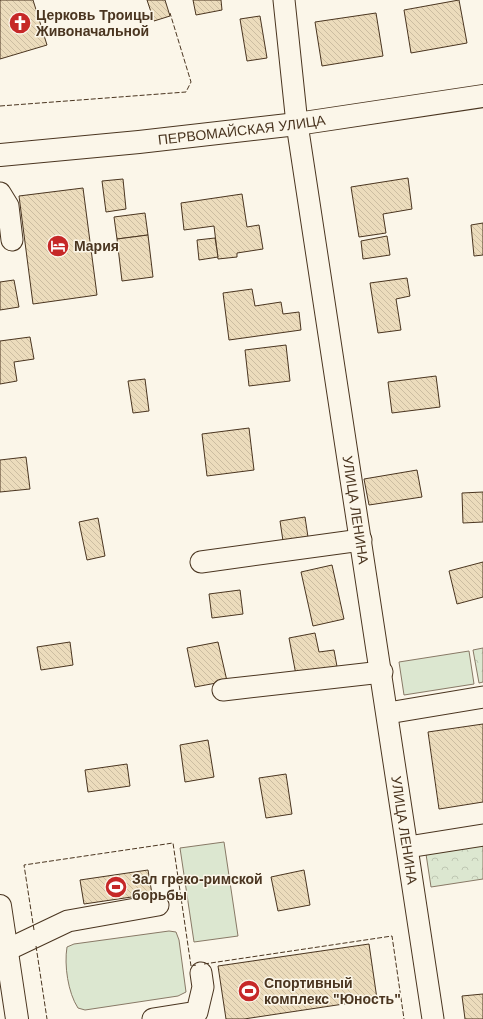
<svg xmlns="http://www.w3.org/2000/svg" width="483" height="1019" font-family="Helvetica,sans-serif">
<defs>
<pattern id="park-crowns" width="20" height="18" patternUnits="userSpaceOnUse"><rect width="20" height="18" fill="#dce7d0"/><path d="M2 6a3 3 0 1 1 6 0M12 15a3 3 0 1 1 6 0" fill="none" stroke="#bec7b2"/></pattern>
<pattern id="building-back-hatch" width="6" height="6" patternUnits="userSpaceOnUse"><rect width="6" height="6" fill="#ecdcbc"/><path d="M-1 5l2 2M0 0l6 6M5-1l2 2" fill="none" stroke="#ccbda1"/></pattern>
</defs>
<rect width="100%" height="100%" fill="#fbf6e9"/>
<g fill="url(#park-crowns)" stroke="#887966">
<path d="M483 648V682L479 683 473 650Z"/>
<path d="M483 845V879L431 887 426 854Z"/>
</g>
<g fill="#dce7d0" stroke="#887966">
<path d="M469 651 474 684 404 695 399 662Z"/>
<path d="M224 842 238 936 194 942 180 848Z"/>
<path d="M169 931 176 932 179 940 186 992 178 996 85 1010 78 1008C68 993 64 965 67 947L74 944Z"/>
</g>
<g fill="url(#building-back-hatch)" stroke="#4a3520">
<path d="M0 0H33L47 45 0 59Z"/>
<path d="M147 0H165L170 16 154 21Z"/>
<path d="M193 0H221L222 10 196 15Z"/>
<path d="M459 0 467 43 411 53 404 10Z"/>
<path d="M376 13 383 56 322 66 315 22Z"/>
<path d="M260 16 267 58 247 61 240 19Z"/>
<path d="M408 178 412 209 383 214 386 233 359 237 351 187Z"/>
<path d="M123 179 126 209 106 212 102 181Z"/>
<path d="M83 188 97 295 33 304 19 196Z"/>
<path d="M242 194 247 227 259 225 263 249 237 253V257L218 259 214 226 184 230 181 203Z"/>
<path d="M145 213 148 235 117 239 114 217Z"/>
<path d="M483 223V255L474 256 471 225Z"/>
<path d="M148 235 153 277 122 281 117 239Z"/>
<path d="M387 236 390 255 363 259 361 241Z"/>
<path d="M215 238 218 257 199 260 197 240Z"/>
<path d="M407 278 410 296 396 299 401 330 378 333 370 283Z"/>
<path d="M14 280 19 307 0 310V282Z"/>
<path d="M252 289 255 306 281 302 283 314 299 312 301 330 229 340 223 293Z"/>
<path d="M30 337 34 359 14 362 17 381 0 384V341Z"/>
<path d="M286 345 290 381 249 386 245 350Z"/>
<path d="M436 376 440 407 392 413 388 382Z"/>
<path d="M145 379 149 411 133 413 128 381Z"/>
<path d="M249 428 254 470 207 476 202 434Z"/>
<path d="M26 457 30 489 0 492V460Z"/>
<path d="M417 470 422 497 369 505 364 479Z"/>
<path d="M483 492V522L463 523 462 493Z"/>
<path d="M305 517 308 537 283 541 280 521Z"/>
<path d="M98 518 105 556 87 560 79 522Z"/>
<path d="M483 562V597L457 604 449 571Z"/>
<path d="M332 565 344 619 313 626 301 572Z"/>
<path d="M240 590 243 614 212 618 209 594Z"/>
<path d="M315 633 319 652 334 650 338 672 297 680 289 638Z"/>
<path d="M70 642 73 665 41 670 37 647Z"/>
<path d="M218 642 227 681 195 687 187 648Z"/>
<path d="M483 724V802L439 809 428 732Z"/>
<path d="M208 740 214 777 185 782 180 745Z"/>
<path d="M127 764 130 786 88 792 85 770Z"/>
<path d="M286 774 292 814 266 818 259 778Z"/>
<path d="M148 870 152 894 84 904 80 880Z"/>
<path d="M304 870 310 905 278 911 271 877Z"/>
<path d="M369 944 377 999 244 1019H226L218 966Z"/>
<path d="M483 994V1019H465L462 996Z"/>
</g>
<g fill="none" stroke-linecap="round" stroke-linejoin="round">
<g stroke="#4a3520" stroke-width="23">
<g id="minor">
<path id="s1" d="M284 0 297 124 433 1019"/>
<path d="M0 193 8 206 12 240"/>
<path d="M201 562 361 540"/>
<path d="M223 690 382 672"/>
<path d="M388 713 483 697"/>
<path d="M408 847 483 835"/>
<path d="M7 950 68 921 158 905"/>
<path d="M153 1019 197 1012 203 987 201 973"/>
</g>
</g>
<g stroke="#4a3520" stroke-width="24">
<g id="major">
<path id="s2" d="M0 155 139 142 297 124 483 96"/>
<path d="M0 906 17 1019"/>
</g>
</g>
<use href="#minor" stroke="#fbf6e9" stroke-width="21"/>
<use href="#major" stroke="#fbf6e9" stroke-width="22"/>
<g stroke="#4a3520" stroke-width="1" stroke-dasharray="5 2" stroke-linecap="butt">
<path d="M0 106 186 92 191 82 170 13"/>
<path d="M34 930 24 865 173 843 191 966 196 965"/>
<path d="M36 946 47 1019"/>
<path d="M204 964 392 936 404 1019"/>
</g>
</g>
<defs>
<g id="church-disc" transform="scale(1.15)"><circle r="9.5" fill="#c62828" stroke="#fbf6e9"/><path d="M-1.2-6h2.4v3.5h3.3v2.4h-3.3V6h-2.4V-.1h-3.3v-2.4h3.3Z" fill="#fff"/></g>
<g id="hotel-disc" transform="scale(1.15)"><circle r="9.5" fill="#c62828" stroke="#fbf6e9"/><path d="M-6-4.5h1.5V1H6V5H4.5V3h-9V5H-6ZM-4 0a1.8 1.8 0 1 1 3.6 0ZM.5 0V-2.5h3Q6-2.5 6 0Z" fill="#fff"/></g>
<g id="stadium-disc" transform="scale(1.15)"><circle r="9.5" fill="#c62828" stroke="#fbf6e9"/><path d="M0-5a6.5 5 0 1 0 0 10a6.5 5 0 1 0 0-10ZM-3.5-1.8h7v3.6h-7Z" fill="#fff"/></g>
</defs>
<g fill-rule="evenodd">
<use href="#church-disc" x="20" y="23"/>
<use href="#hotel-disc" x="58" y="246"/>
<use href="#stadium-disc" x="116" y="887"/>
<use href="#stadium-disc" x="249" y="991"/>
</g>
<g text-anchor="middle" stroke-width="3" stroke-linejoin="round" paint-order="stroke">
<g font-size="14" font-weight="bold" fill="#4a3520" stroke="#fbf6e9" text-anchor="start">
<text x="36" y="20">Церковь Троицы<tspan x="36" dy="16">Живоначальной</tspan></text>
<text x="74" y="251">Мария</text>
<text x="132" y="884">Зал греко-римской<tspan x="132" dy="16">борьбы</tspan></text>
<text x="264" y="988">Спортивный<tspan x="264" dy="16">комплекс "Юность"</tspan></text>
</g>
<g font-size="14" fill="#4a3520" stroke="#fbf6e9">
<text dy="5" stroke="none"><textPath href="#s2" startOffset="243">ПЕРВОМАЙСКАЯ УЛИЦА</textPath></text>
<text dy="5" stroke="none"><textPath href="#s1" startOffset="515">УЛИЦА ЛЕНИНА</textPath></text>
<text dy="5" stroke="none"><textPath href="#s1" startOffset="839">УЛИЦА ЛЕНИНА</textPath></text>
</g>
</g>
</svg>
